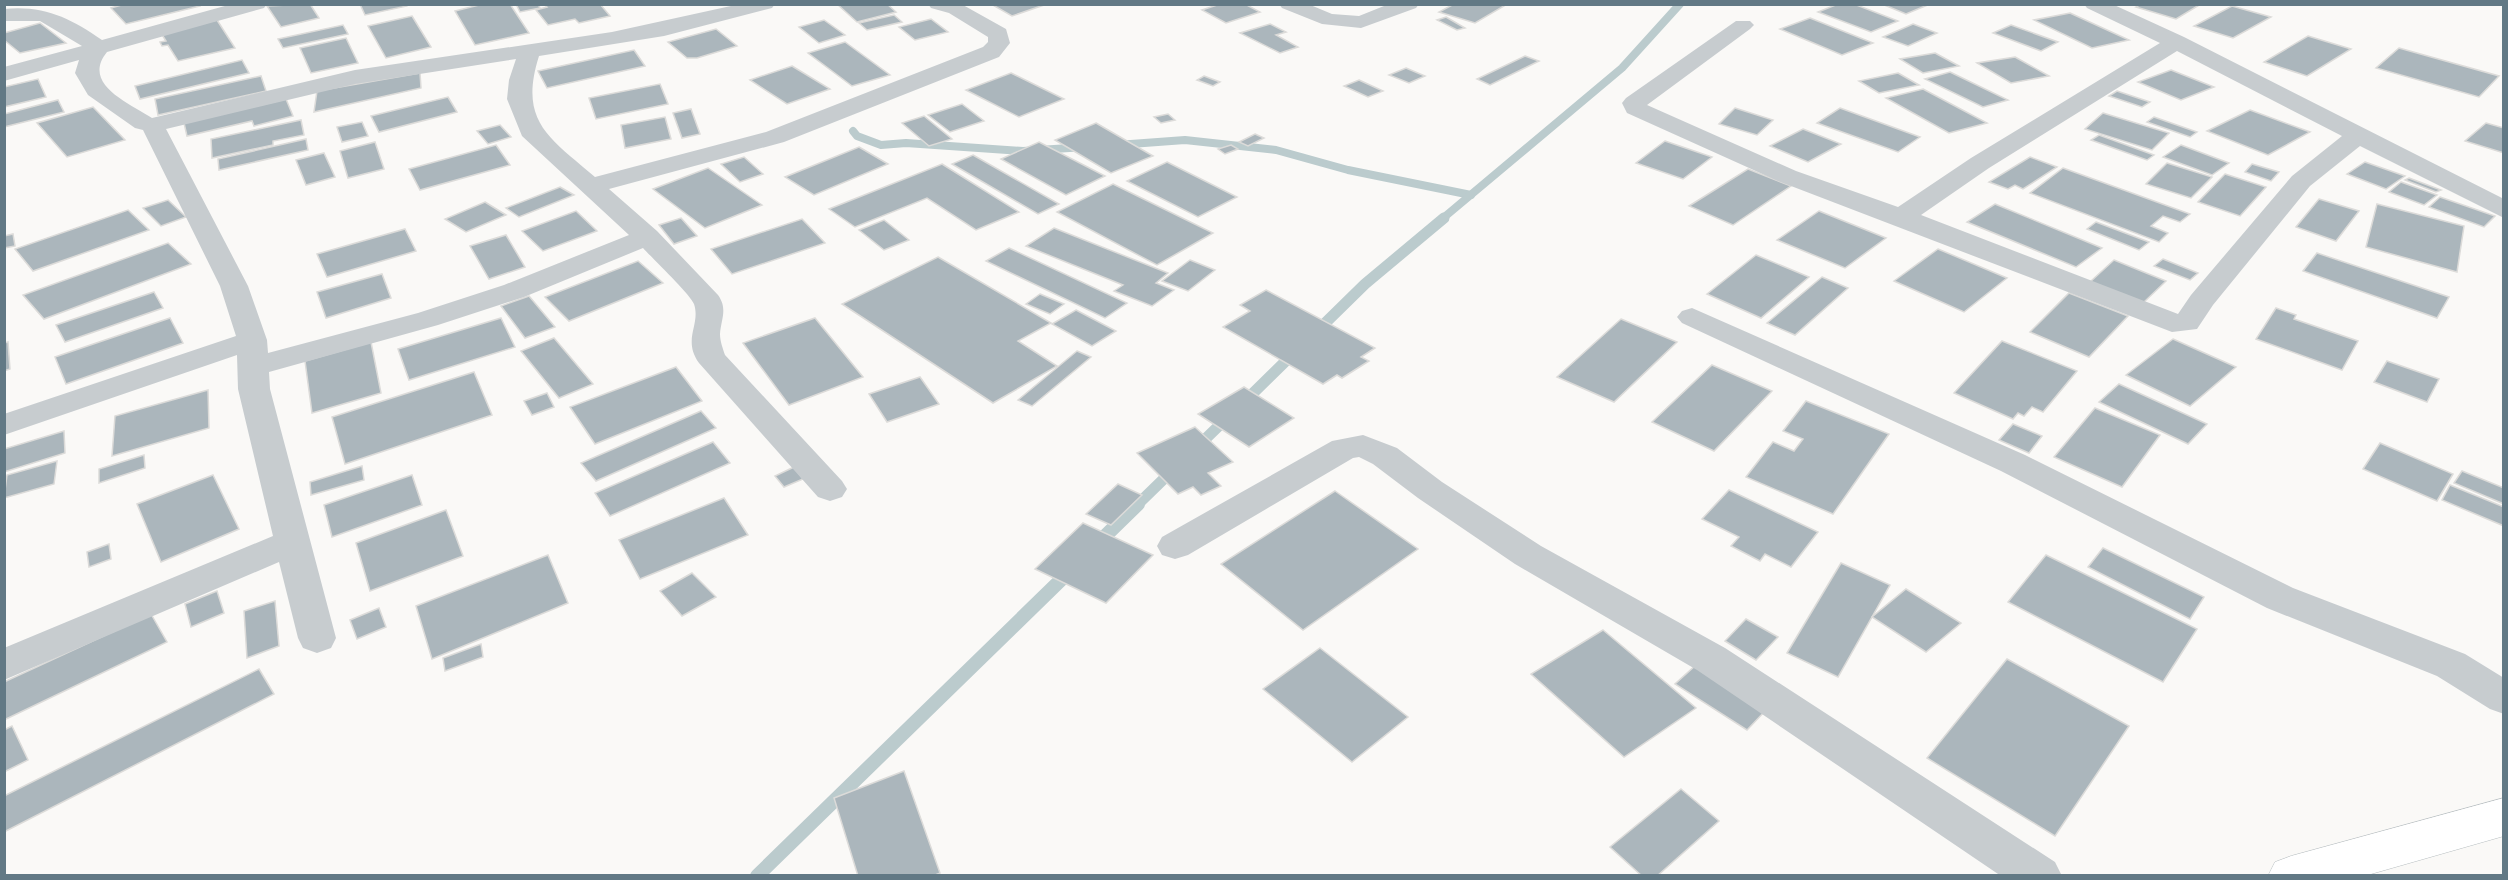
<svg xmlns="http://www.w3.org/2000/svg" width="2508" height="880" font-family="Mulish,sans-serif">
<rect width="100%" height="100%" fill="#faf9f7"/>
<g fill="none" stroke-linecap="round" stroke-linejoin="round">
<g stroke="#bbcbcd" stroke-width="8">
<path d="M853 131 857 136 881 145 906 143 1023 151 1085 147"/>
<path d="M1117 145 1185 140 1276 150 1348 170 1471 195"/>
<path d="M1442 219 1622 68 1680 4"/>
</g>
<g stroke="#bbcbcd" stroke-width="11">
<path d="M1315 333 1365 284 1444 218"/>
<path d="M1242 404 1296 351"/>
<path d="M1196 448 1229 416"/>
<path d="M1137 505 1175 468"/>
</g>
<g stroke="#bbcbcd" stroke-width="14">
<path d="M1097 544 1138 504"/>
<path d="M757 876 1070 571"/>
</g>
</g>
<g fill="#abb6bc" stroke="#dcdbd9" stroke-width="1.5">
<path d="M125 4H199L200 6 126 24 111 8Z"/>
<path d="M310 4 319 18 281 27 267 6Z"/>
<path d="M360 4H407V6L365 15Z"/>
<path d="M483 4H510L529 33 475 45 455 11Z"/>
<path d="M516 4H538L540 8 520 12Z"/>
<path d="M544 4H600L610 16 579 23 575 19 548 25 536 10 547 7Z"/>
<path d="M837 4H887L896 12 857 22Z"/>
<path d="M991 4H1047L1012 16Z"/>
<path d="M1220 4H1245L1260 12 1226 23 1202 10Z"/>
<path d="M1454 4H1498L1504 6 1475 23 1439 12Z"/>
<path d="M1838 4H1854L1898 21 1871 32 1818 12Z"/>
<path d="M1882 4H1930L1906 14Z"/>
<path d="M2141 4H2201L2176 19 2136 7Z"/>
<path d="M2232 6 2271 17 2233 38 2194 26Z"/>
<path d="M2070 13 2129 40 2092 48 2034 20Z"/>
<path d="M894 15 902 22 867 30 859 23Z"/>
<path d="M412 16 431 47 386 58 368 26Z"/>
<path d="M1446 17 1465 28 1457 30 1437 20Z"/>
<path d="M1810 18 1873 43 1842 55 1780 29Z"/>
<path d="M931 19 948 32 915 40 899 27Z"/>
<path d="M217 20 235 48 178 61 168 45 162 46 160 42 166 41 161 33Z"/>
<path d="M824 20 845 35 819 43 799 27Z"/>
<path d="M40 23 66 43 20 53 4 40V33Z"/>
<path d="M1270 24 1286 32 1276 35 1298 47 1280 53 1240 33Z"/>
<path d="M1913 24 1937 33 1908 46 1883 37Z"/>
<path d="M343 25 348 34 283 48 278 39Z"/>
<path d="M2011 25 2058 42 2041 51 1993 33Z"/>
<path d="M716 29 737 46 697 58H687L668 42Z"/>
<path d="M2308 36 2351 49 2307 76 2264 62Z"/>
<path d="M346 38 358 63 311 73 300 48Z"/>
<path d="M845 42 890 75 852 86 808 53Z"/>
<path d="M2399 48 2499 76 2479 97 2376 68Z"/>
<path d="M634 50 645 66 547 88 538 71Z"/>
<path d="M1935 53 1959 66 1923 73 1900 59Z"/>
<path d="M1525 56 1539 61 1490 85 1477 79Z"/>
<path d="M2015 57 2049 76 2011 83 1977 63Z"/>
<path d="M242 60 249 73 140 99 135 86Z"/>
<path d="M792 66 830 89 787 104 750 80Z"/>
<path d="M1406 68 1425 76 1409 83 1389 75Z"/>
<path d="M2171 70 2214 87 2181 100 2138 82Z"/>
<path d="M1950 72 2008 100 1983 107 1925 79Z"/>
<path d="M420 73 421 88 314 112 317 91Z"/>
<path d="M1011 73 1064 99 1019 117 966 90Z"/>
<path d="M1898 73 1919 85 1879 93 1859 81Z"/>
<path d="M261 76 266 91 158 115 155 99Z"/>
<path d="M1204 76 1220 82 1213 86 1197 80Z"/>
<path d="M38 79 46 97 4 107V87Z"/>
<path d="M1359 80 1383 91 1368 97 1344 86Z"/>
<path d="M660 84 668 104 596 119 589 98Z"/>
<path d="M1923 89 1987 123 1949 133 1886 98Z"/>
<path d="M2117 91 2150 102 2142 107 2109 96Z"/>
<path d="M448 97 457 112 379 132 371 116Z"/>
<path d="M286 99 293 116 254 126 252 121 187 136 184 123Z"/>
<path d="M58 100 64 112 4 127V114Z"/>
<path d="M962 104 984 121 950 132 928 115Z"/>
<path d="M93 107 125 140 67 157 37 123Z"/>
<path d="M1735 108 1773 120 1757 135 1719 124Z"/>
<path d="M1840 108 1920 137 1898 152 1817 123Z"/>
<path d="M691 109 700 134 682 138 673 113Z"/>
<path d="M2250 110 2310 132 2268 155 2207 131Z"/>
<path d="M2103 113 2169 133 2152 150 2085 129Z"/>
<path d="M1168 114 1175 120 1161 123 1154 117Z"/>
<path d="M924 116 952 139 929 146 902 123Z"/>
<path d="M665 117 671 139 625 148 621 125Z"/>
<path d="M2154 117 2197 132 2190 137 2147 122Z"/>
<path d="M301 120 304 135 273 141V145L212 158 211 139Z"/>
<path d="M362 122 368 136 342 142 337 127Z"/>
<path d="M1096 123 1153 156 1111 173 1055 140Z"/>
<path d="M2486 123 2504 128V153L2465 141Z"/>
<path d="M500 125 511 137 488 144 477 131Z"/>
<path d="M1803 129 1841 144 1808 162 1770 146Z"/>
<path d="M1255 134 1264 138 1248 146 1239 142Z"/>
<path d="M2099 135 2154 155 2147 160 2091 140Z"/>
<path d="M306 139 308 150 219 170 218 159Z"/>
<path d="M1665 141 1712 157 1683 179 1636 163Z"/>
<path d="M375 142 384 169 348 178 340 151Z"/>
<path d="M1039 142 1105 176 1066 195 1001 159Z"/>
<path d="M496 145 510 165 420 190 409 169Z"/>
<path d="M1231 145 1238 149 1225 154 1218 149Z"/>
<path d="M2181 145 2229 163 2212 175 2163 157Z"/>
<path d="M859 147 888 164 814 195 785 177Z"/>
<path d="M324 153 335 177 306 185 296 160Z"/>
<path d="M973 155 1059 204 1038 214 952 164Z"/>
<path d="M744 157 763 174 740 182 721 164Z"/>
<path d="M2030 157 2057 167 2023 189 2015 185 2008 189 1989 182Z"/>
<path d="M1167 162 1237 197 1198 217 1127 181Z"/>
<path d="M2365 162 2405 176 2386 189 2347 174Z"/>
<path d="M2167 163 2212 177 2191 198 2146 184Z"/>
<path d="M942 164 1019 212 976 230 927 198 855 227 829 209Z"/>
<path d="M2252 164 2279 172 2271 181 2245 172Z"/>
<path d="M708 168 762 205 705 228 653 189Z"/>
<path d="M2063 168 2190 214 2180 222 2163 216 2151 226 2168 233 2159 242 2030 193Z"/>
<path d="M1748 169 1791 186 1733 225 1689 206Z"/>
<path d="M2225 174 2266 187 2240 216 2198 202Z"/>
<path d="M2409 178 2441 190 2436 192 2405 180Z"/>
<path d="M2401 182 2437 195 2424 205 2389 192Z"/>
<path d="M1113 184 1213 233 1157 265 1057 212Z"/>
<path d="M560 187 574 195 519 217 506 208Z"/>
<path d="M2440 197 2495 216 2484 227 2429 207Z"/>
<path d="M2319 199 2359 211 2336 241 2296 227Z"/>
<path d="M168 200 186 217 161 226 143 208Z"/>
<path d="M485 202 506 215 466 232 445 219Z"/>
<path d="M1995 204 2102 248 2076 267 1967 222Z"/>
<path d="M2377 204 2464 226 2457 272 2366 247Z"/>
<path d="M128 210 149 230 33 271 15 249Z"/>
<path d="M576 211 597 231 543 251 522 231Z"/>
<path d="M1819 211 1886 238 1845 268 1777 240Z"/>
<path d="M681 218 697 236 674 244 659 225Z"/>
<path d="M802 219 825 243 732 274 711 249Z"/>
<path d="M884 220 909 240 884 250 859 230Z"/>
<path d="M2096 222 2149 242 2139 250 2087 229Z"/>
<path d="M1054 228 1168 273 1156 283 1174 290 1152 306 1114 291 1123 285 1026 246Z"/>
<path d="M405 229 416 251 327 277 317 254Z"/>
<path d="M13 234 15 246 4 248V236Z"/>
<path d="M506 235 525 267 489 279 470 246Z"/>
<path d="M168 243 191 264 44 319 23 295Z"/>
<path d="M1009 248 1127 303 1105 318 986 261Z"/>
<path d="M1938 249 2007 278 1964 312 1894 281Z"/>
<path d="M2317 253 2449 297 2437 318 2303 271Z"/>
<path d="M1756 255 1809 277 1761 318 1707 294Z"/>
<path d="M938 257 1051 323 1018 341 1057 366 993 403 842 304Z"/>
<path d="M2163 259 2198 273 2190 280 2154 266Z"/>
<path d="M1190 260 1215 270 1188 291 1162 281Z"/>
<path d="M2114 260 2166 281 2143 303 2090 282Z"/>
<path d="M638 261 663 283 569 321 545 297Z"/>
<path d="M382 274 391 298 326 318 317 292Z"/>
<path d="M1822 277 1848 288 1795 335 1767 323Z"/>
<path d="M1266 290 1375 348 1361 357 1369 361 1342 378 1337 375 1323 384 1223 327 1250 311 1240 305Z"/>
<path d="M154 292 163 308 65 342 56 325Z"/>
<path d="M2069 293 2128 316 2089 357 2030 332Z"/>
<path d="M1040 294 1064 304 1050 314 1026 304Z"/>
<path d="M529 296 555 327 525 338 501 306Z"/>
<path d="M2276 308 2296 315 2294 319 2358 341 2342 370 2256 339Z"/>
<path d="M1076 310 1116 331 1092 346 1052 324Z"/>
<path d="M170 318 183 343 66 384 55 357Z"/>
<path d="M501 318 515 347 409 380 398 349Z"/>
<path d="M815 318 863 377 789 405 743 343Z"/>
<path d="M1621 319 1677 342 1614 402 1557 377Z"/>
<path d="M554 338 593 384 559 398 521 351Z"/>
<path d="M2173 339 2236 367 2190 406 2126 375Z"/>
<path d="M2002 341 2077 371 2043 412 2032 407 2024 416 2018 413 2013 419 1954 393Z"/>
<path d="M8 342 10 369 4 371V343Z"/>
<path d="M371 342 381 393 312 413 305 361Z"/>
<path d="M1077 351 1091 357 1032 406 1018 400Z"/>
<path d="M2387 361 2439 379 2427 402 2374 382Z"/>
<path d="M1712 365 1772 391 1714 451 1652 422Z"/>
<path d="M676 367 702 401 595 444 570 407Z"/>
<path d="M474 372 492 415 345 464 332 417Z"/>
<path d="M920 377 939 404 887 422 869 394Z"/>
<path d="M2119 384 2207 424 2188 444 2099 402Z"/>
<path d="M1244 387 1294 418 1249 447 1198 414Z"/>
<path d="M208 390 209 428 112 456 115 416Z"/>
<path d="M547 393 554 407 532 415 524 401Z"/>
<path d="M1806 401 1889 434 1833 514 1746 477 1773 442 1794 451 1803 439 1783 431Z"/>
<path d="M2095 408 2160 435 2122 487 2054 457Z"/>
<path d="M701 411 716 428 596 481 581 463Z"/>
<path d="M2013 424 2042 436 2029 453 1999 440Z"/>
<path d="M1195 427 1233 462 1208 473 1221 486 1201 495 1193 487 1178 494 1137 453Z"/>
<path d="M64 431 65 453 4 472V449Z"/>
<path d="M713 442 730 463 610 516 595 493Z"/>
<path d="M2380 443 2453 474 2437 501 2363 469Z"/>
<path d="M144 455 145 468 99 483V469Z"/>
<path d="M57 461 54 484 4 498 7 475Z"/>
<path d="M362 466 364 480 311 495 310 482Z"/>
<path d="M794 467 803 479 784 487 775 476Z"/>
<path d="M2462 471 2504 488V504L2454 483Z"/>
<path d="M213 475 239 529 161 562 137 504Z"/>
<path d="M412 475 422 505 332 537 324 505Z"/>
<path d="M1118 484 1142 495 1111 525 1086 514Z"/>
<path d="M2450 485 2504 507V526L2442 500Z"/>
<path d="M1729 490 1818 532 1791 567 1765 554 1760 561 1731 546 1739 537 1702 519Z"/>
<path d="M1335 491 1418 549 1303 630 1221 564Z"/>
<path d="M724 498 748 535 640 579 619 540Z"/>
<path d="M446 510 463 556 370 591 356 543Z"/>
<path d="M1083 523 1153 555 1106 603 1035 569Z"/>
<path d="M109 544 111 559 89 567 87 552Z"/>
<path d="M2103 548 2204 597 2190 619 2088 567Z"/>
<path d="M548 555 568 603 432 659 416 606Z"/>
<path d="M2046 555 2197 629 2163 682 2008 602Z"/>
<path d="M1841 563 1890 585 1838 677 1787 653Z"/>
<path d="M692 573 716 597 682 616 660 591Z"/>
<path d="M1906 589 1961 623 1926 652 1872 617Z"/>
<path d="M217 591 224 613 191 627 185 604Z"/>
<path d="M275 601 279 646 247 658 244 611Z"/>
<path d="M379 608 386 627 357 639 350 620Z"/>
<path d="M151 614 167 642 4 720V682Z"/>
<path d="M1746 619 1778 637 1756 660 1725 641Z"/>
<path d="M1603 630 1696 708 1624 757 1531 674Z"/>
<path d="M481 644 483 657 445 671 443 658Z"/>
<path d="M1320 648 1408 717 1352 762 1263 689Z"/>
<path d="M2007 659 2129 726 2055 836 1927 758Z"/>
<path d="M1696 665 1767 709 1747 730 1675 684Z"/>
<path d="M259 669 274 694 4 832V796Z"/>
<path d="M12 726 28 760 4 772V730Z"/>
<path d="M904 771 940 873 933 876H858L834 798Z"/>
<path d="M1681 789 1719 821 1657 876H1642L1610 847Z"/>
</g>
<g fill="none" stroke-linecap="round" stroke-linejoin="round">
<g stroke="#b7bec1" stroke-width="1">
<path id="primary" d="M2504 798V836L2364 876H2268L2275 862 2291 856Z"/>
</g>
<g fill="#c7cccf" fill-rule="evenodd">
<path d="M232 4H267L264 8 107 52C81 84 129 103 152 118L355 70 612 32 740 4H775L772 8 664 36 539 56C518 122 550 138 595 177L766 132 983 47 988 42V37L949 13 931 8 928 4 963 5 1006 29 1010 43 999 57 784 142 609 189 657 231 718 295C728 309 721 319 720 334 720 341 723 349 725 355L842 481 847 489 842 497 830 501 818 497 699 363C682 339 701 325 694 304 690 294 653 259 643 248L524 297 438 325 269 372 270 389 336 638 331 648 317 653 303 648 298 638 279 562 4 680V648L273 536 238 389 237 355 4 435V414L236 336 220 286 143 130 135 128 88 95 75 73 79 60 4 81V67L82 46 40 21H4V9C44 5 70 18 102 40ZM516 59 509 80 507 99 522 136 629 235 504 285 418 313 268 353 267 340 248 286 166 129 355 84Z"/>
<path d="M1279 4H1308L1332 14 1359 16 1389 4H1419L1416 8 1361 28 1322 24 1282 8Z"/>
<path d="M2084 4H2112L2184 37 2504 199V218L2360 146 2310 186 2213 305 2197 329 2172 332 1778 181 1627 113 1622 103 1626 98 1736 21H1750L1754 25 1750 29 1647 105 1796 171 1898 207 1971 158 2160 43 2087 8ZM2177 51 2342 136 2292 176 2191 295 2178 314 1921 215 1989 168Z"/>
<path d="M1692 308 2025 455 2293 588 2465 654 2504 678V714L2490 709 2437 676 2267 608 2001 471 1682 323 1677 317 1682 311Z"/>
<path d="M1363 435 1397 448 1442 482 1541 546 1725 648 2055 862 2062 876H2001L1697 670 1515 564 1418 498 1373 464 1359 457 1353 458 1188 555 1175 559 1162 555 1157 546 1162 537 1332 441Z"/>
</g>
<use href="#primary" fill="#fff" fill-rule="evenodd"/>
</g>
<rect width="2508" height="880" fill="none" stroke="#627985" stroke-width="12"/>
</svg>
